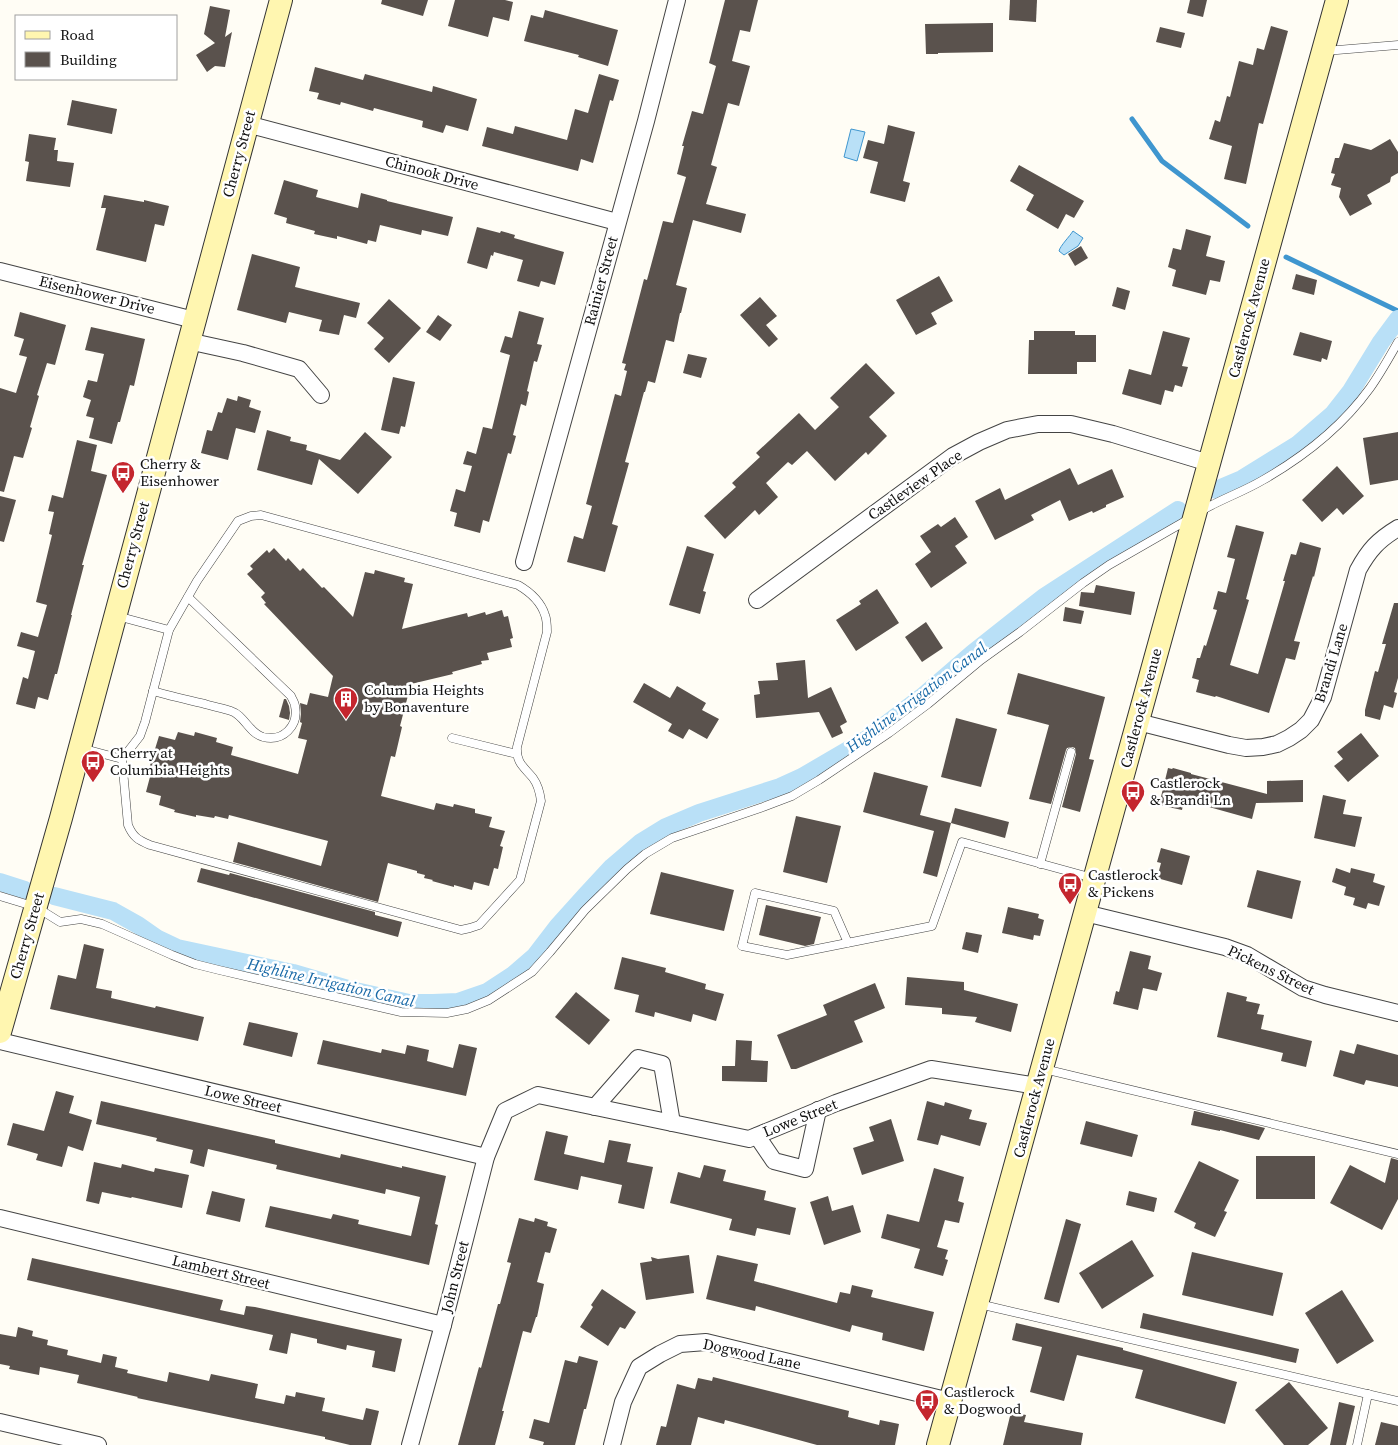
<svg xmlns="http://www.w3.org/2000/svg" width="1398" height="1445" font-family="'Source Serif 4',serif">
<rect width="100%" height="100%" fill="#fffdf5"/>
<g fill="#b9e0f7" stroke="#3f96cf">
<path d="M851 129 865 132 857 161 844 157Z"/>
<path d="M1073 231 1083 238 1078 246 1064 255 1059 251C1060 246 1070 236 1073 231Z"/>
</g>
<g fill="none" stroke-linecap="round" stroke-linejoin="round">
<g stroke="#3f96cf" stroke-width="5">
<path d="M1132 119 1162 161 1248 226"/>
<path d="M1286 257 1398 311"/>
</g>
<g stroke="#b9e0f7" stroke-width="18">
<path d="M1216 490 1242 479 1297 445 1333 414 1351 391 1381 342 1398 319"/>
<path d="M0 882 25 890"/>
<path d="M54 896 113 911 138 925 158 939 177 948 293 973 351 990 409 1003H433L458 1002 487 992 513 975 535 956 558 926 585 896 612 867 640 843 666 827 699 813 780 787 802 777 867 739 922 697 973 653 1044 597 1178 510"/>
</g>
</g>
<g fill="#5a524d">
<path d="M382 0H428L423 16 381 4Z"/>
<path d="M455 0H505L513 2 509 21 493 17 488 37 448 26Z"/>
<path d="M725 0H758L750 32 740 30 732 61 750 66 739 106 728 103 711 165 717 167 706 204 746 214 741 233 693 220 676 285 687 288 681 313H680L674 342 666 340 655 383 648 381 645 392H644L625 462 629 463 612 524 618 526 605 572 567 562 574 536 583 539 592 506 586 504 615 394 621 396 627 371 624 370 626 364 622 363 644 279 647 280 663 221 673 223 686 177 677 174 684 146H682L692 111 703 114 716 66 709 63Z"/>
<path d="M1010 0H1037L1036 22 1009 20Z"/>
<path d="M1190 0H1207L1203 17 1187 13Z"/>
<path d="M210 6 230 10 225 37 232 32 225 67 215 66 207 72 196 55 215 43 204 34Z"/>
<path d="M545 10 618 30 608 66 578 57 579 55 524 41 531 15 543 18Z"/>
<path d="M993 23V52L938 53V54H926L925 24Z"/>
<path d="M1271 26 1288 31 1263 124 1259 123 1246 184 1224 179 1232 146 1209 139 1215 120 1220 122 1227 96 1230 97 1239 61 1253 65 1257 48 1264 50Z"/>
<path d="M1160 27 1185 33 1181 48 1156 42Z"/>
<path d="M315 67 363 80 365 74 432 92 433 86 477 99 468 131 446 125 443 133 422 127 423 121 374 108 373 111 341 102 340 105 317 99 319 93 309 91Z"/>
<path d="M599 74 619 80 613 101 610 100 593 163 581 159 578 171 482 146 487 127 513 134 515 126 567 140 575 109 588 113Z"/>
<path d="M72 100 117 109 112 134 67 125Z"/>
<path d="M888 125 915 132 903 181 910 183 905 202 870 193 878 162 863 158 868 140 884 144Z"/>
<path d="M29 134 56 138 54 150H58L57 161 74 163 70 187 26 181 29 162 25 161Z"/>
<path d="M1390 139 1398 152V173L1391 177 1390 182 1367 195 1372 204 1350 216 1339 197 1341 188 1331 185 1335 174 1331 173 1335 158H1339L1344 143 1371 150Z"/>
<path d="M1019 165 1084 201 1074 218 1066 214 1058 229 1026 210 1034 195 1010 181Z"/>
<path d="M284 180 318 190 316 197 358 208 361 193 387 200V201L453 217 448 236 422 230 421 235 380 225 376 242 368 240 367 244 337 236V239L314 234 315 231 286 223 287 218 274 214Z"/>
<path d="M104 195 144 202V200L169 206 164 226 155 224 146 262 96 250 106 208H101Z"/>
<path d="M477 227 500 233 501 231 515 235 514 238 564 252 555 285 541 281 539 287 517 281 523 260 494 252 493 256 491 255 487 269 467 263Z"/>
<path d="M1186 229 1211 236 1206 256 1225 261 1220 282 1210 280 1206 295 1172 286 1176 270 1168 267 1173 248 1181 250Z"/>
<path d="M1081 246 1088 258 1075 266 1068 254Z"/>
<path d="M252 254 300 267 295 287 360 303 356 318 344 315 339 335 319 331 322 320 289 312 286 323 237 310Z"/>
<path d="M1296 274 1317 280 1314 295 1292 289Z"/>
<path d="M939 276 953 301 931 313 937 324 916 335 896 300Z"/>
<path d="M1117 287 1130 291 1125 310 1112 306Z"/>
<path d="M760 297 777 316 766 325 778 339 769 347 740 315Z"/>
<path d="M389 299 421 328 389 363 374 349 384 338 367 323Z"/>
<path d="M519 311 544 318 537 344 542 345 537 362 534 361 527 391 529 392 526 406 521 404 513 435 516 436 511 454 508 453 489 522 483 520 480 533 454 526 457 513 450 511 456 489 465 492 472 466 463 464 467 451 476 454 483 427 492 429 510 355 500 352 505 336 512 338Z"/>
<path d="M20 312 66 325 55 365 47 363 37 395 39 396 30 427 32 428 23 458 14 456 4 492 0 491V388L16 393 27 357 19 355 24 339 14 336Z"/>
<path d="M438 315 452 325 440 341 426 332Z"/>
<path d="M91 327 145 339 134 386 130 385 120 422H118L112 444 89 438 94 418 86 416 91 400 83 397 88 380 97 382 104 354 85 350Z"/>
<path d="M1034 331H1075V335H1096V362H1077V374H1028L1029 340H1034Z"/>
<path d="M1163 331 1190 338 1182 366 1188 367 1182 387 1175 385 1173 392 1165 390 1161 405 1122 394 1129 369 1151 375Z"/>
<path d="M1300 332 1332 341 1327 360 1322 358 1321 362 1293 355Z"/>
<path d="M688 354 707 358 701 378 683 373Z"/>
<path d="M866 363 895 393 869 417 887 436 868 455 866 452 835 481 807 451 792 465 788 462 766 483 778 497 759 515 755 510 725 539 704 516 736 487 732 483 760 457 756 453 799 413 815 430 839 407 830 398Z"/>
<path d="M393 377 415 382 405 427 401 426 399 434 381 430Z"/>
<path d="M238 396 251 400 249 407 261 411 255 433 236 428 228 460 201 453 207 430 212 431 218 412 222 413 227 398 237 401Z"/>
<path d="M267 430 291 437 290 441 307 445 306 450 340 460 365 432 392 457 358 494 319 459 312 485 257 470Z"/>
<path d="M1398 432V480L1370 485 1363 438Z"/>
<path d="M77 440 97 445 91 471 107 475 82 565H84L71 615H72L57 674H55L48 700 38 697 35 709 16 704 23 677 28 679 35 651 17 646 21 632 38 637 47 605 36 602 52 535 49 534 54 512 48 511 52 495 63 498Z"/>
<path d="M1337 466 1364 496 1343 515 1337 508 1322 522 1302 500Z"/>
<path d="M1070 468 1078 485 1112 469 1124 497 1106 505V507L1093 513 1092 511 1069 521 1060 500 1031 515 1034 520 995 540 975 501 1000 488 1005 500Z"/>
<path d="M0 496 16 500 4 542 0 541Z"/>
<path d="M955 517 968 537 955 546 967 563 931 588 915 564 931 552 920 536 938 524 941 527Z"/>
<path d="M1236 525 1264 532 1246 599 1249 600 1230 665 1258 674 1285 581H1283L1291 554 1296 555 1300 542 1321 548 1314 577 1313 576 1294 641 1300 642 1295 660 1286 658 1269 713 1216 696 1215 697 1196 692 1199 680 1192 678 1197 658H1200L1204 645 1206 646 1217 610 1213 609 1218 591 1226 593 1235 559 1227 557Z"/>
<path d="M687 546 714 554 703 591 706 592 700 614 669 605Z"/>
<path d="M274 548 286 561 288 558 300 571 303 568 322 588 324 587 353 617 365 572 374 574 375 570 405 578 404 582 413 584 402 629 467 613 468 617 485 612 486 615 502 610 504 617 508 616 513 638 510 639 512 647 487 653 489 660 481 661 482 664 452 672 453 674 411 684 400 726 402 727 395 757 391 756 381 796 434 810 436 803 453 807 454 804 475 809V813L492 817 489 827 505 831 500 846 503 847 498 869 494 868 489 886 474 882 472 890 454 885V887L432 881 433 880 424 878 425 875 417 873V871L388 863 378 902 233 862 238 842 321 866 328 841 229 815 228 819 215 816 214 818 196 815V817L174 812 175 810 159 805 161 796 146 792 151 773 148 772 159 736 175 740 178 732 194 736 195 732 217 738 216 742 233 747 231 755 298 774 307 740 298 738 302 723 300 722 301 713 300 703 307 705 310 693 328 697 333 676 264 604 266 603 261 597 265 593 247 574 253 569 250 566 267 550 269 553Z"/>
<path d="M1096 585 1135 592 1131 615 1079 606 1081 592 1094 593Z"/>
<path d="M877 589 899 623 856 651 836 620 861 604 859 601Z"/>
<path d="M1394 603H1398V678L1394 692 1397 693 1393 708 1384 705 1380 720 1365 716V710L1375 671 1378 672 1386 644H1382Z"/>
<path d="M1065 607 1084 611 1081 624 1063 621Z"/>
<path d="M926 622 943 648 922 662 905 637Z"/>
<path d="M805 660 808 698 831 687 847 722 840 726 843 733 832 738 819 712 756 718 754 695 760 694 758 681 778 680 776 663Z"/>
<path d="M1018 673 1105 697 1089 759 1094 760 1080 812 1062 807 1076 754 1075 748 1072 747 1067 748 1066 750 1051 804 1029 799 1049 725 1007 714Z"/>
<path d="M644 683 670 698 677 686 706 703 702 710 719 719 707 739 689 729 683 739 668 731 672 724 633 702Z"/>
<path d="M284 699H286L289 706 290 713 289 720 279 717Z"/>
<path d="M956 718 997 729 981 787 941 777Z"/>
<path d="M1361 733 1379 756 1348 782 1334 766 1343 759 1337 752Z"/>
<path d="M1168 768 1172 769 1173 768 1191 773V774L1267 794V781L1303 780V802L1256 803 1252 819 1184 800 1182 810 1159 805Z"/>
<path d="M874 772 928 786 920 815 951 823 937 877 923 873 934 831 863 812Z"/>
<path d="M1323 795 1346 800 1343 814 1362 817 1355 847 1314 838Z"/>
<path d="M955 808 1009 822 1005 838 951 823Z"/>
<path d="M796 816 841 826 827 883 783 872Z"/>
<path d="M1161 848 1190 856 1182 885 1157 878 1161 863 1157 862Z"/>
<path d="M201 868 229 875 230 873 375 912V915L402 922 398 937 197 882Z"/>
<path d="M1336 868 1350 873 1351 868 1375 874 1373 882 1385 886 1379 906 1368 903 1366 909 1353 905 1355 898 1344 895 1346 887 1332 882Z"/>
<path d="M1257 870 1301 881 1292 919 1247 907Z"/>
<path d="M661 872 734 890 724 931 650 914Z"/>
<path d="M766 905 821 917 814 944 805 946 759 935Z"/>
<path d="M1008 907 1039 914 1038 918 1044 920 1040 936 1034 935 1033 940 1002 933Z"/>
<path d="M966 932 982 935 978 953 962 949Z"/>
<path d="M84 944 104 949 96 988 112 991 111 998 155 1008 156 1006 204 1017 198 1041 50 1009 58 975 76 979Z"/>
<path d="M1130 951 1151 956 1148 969 1162 973 1157 991 1143 988 1138 1010 1113 1004 1116 991 1119 992Z"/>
<path d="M622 957 666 968 665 972 706 984 705 989 724 994 716 1021 693 1014 691 1022 655 1012 654 1017 635 1012 639 995 614 989Z"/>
<path d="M907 977 964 982V990L1018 1004 1011 1032 975 1022 977 1017 942 1014V1008L905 1005Z"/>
<path d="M875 983 885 1008 854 1021 863 1042 796 1069H791L777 1035 827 1015 823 1005Z"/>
<path d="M576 992 610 1020 589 1045 555 1017Z"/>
<path d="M1227 992 1247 997 1246 1001 1260 1004 1257 1014 1264 1015 1261 1029 1312 1041 1306 1067 1281 1061 1283 1053 1217 1037Z"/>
<path d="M249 1022 298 1033 292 1057 243 1045Z"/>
<path d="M323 1040 381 1053 382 1049 405 1054 407 1045 429 1050 427 1061 453 1068 459 1044 477 1048 466 1096 317 1064Z"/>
<path d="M736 1040 752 1041 751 1060 768 1061 767 1082 722 1081V1066H735Z"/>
<path d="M1357 1044 1398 1055V1087L1366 1080 1364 1085 1333 1076 1340 1050 1354 1054Z"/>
<path d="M56 1091 74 1096 69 1113 92 1120 83 1151 68 1146 62 1167 36 1160 38 1154 7 1145 13 1123 44 1131Z"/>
<path d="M101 1101 275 1140V1143L340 1158 341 1154 402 1168V1166L446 1176 435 1224 438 1225 429 1265 265 1227 270 1206 331 1219 333 1214 359 1220 358 1224 411 1236 420 1197 386 1189 385 1194 276 1169 277 1165 208 1149 204 1167 190 1163 193 1150 156 1141 157 1138 96 1124Z"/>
<path d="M927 1101 944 1106 945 1102 972 1110 969 1119 987 1123 980 1146 941 1135 938 1145 917 1140Z"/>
<path d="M1194 1111H1195L1265 1128 1259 1140 1220 1130V1131L1191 1125Z"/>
<path d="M891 1119 904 1161 862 1175 853 1148 874 1141 869 1127Z"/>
<path d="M1086 1121 1138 1135 1132 1157 1080 1144Z"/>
<path d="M546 1131 568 1136 564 1154 604 1163 609 1140 631 1144 627 1162 653 1167 644 1209 618 1203 622 1185 581 1176 578 1190 534 1180Z"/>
<rect x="1256" y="1156" width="59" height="43"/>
<path d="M1391 1158 1398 1160V1199L1382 1230 1330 1203 1350 1165 1385 1183Z"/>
<path d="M1199 1161 1239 1180 1224 1211 1227 1212 1215 1237 1194 1228 1196 1223 1174 1212Z"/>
<path d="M94 1162 121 1168 122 1164 154 1172 155 1168 189 1175 182 1208 132 1197 131 1198 102 1192 99 1204 86 1201Z"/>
<path d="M704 1165 726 1170 723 1181 766 1191 764 1200 796 1208 790 1235 757 1228 755 1236 729 1230 732 1219 670 1203 678 1172 700 1178Z"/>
<path d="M934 1168 964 1177 958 1201 964 1203 959 1223 945 1220 937 1247 948 1250 945 1259 948 1260 943 1276 914 1268 920 1249 881 1238 887 1214 919 1222Z"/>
<path d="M212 1191 245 1199 240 1222 206 1214Z"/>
<path d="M1129 1191 1157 1198 1154 1212 1126 1205Z"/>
<path d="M828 1196 832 1211 853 1205 861 1232 824 1245 810 1202Z"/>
<path d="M519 1218 534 1222 535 1218 548 1222 547 1226 557 1229 550 1253 545 1252 537 1282 544 1284 537 1317H536L531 1333 523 1331 502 1411H504L495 1445H458L479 1367 481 1368 498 1304H500L511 1263 507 1262Z"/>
<path d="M1066 1219 1081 1224 1059 1303 1044 1299Z"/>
<path d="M1132 1240 1154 1276 1102 1309 1079 1273Z"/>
<path d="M1192 1252 1283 1273 1273 1316 1182 1295Z"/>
<path d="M689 1255 694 1293 646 1300 640 1263 652 1261 651 1257 658 1259Z"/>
<path d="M717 1255 758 1264 754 1281 837 1303 840 1292 850 1294 852 1285 873 1290 871 1297 934 1312 924 1351 882 1340 883 1333 852 1325 850 1332 756 1306 755 1311 706 1299Z"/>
<path d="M32 1258 223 1300 220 1310 244 1315 246 1306 255 1307 402 1339 395 1372 372 1367 375 1351 347 1345 346 1350 317 1343V1339L291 1333 287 1354 269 1350 273 1335 27 1280Z"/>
<path d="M602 1289 636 1312 625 1329 620 1327 608 1346 580 1327 593 1307 591 1305Z"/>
<path d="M1342 1290 1374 1341 1337 1364 1305 1313Z"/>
<path d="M1143 1313 1299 1349 1296 1363 1140 1328Z"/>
<path d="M1016 1323 1123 1348V1350L1237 1382 1225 1424 1135 1398 1143 1370 1077 1355 1064 1401 1030 1392 1042 1347 1012 1340Z"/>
<path d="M18 1327 33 1331 32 1336 48 1340 47 1345 68 1350 67 1355 101 1363 103 1354 117 1357 115 1367 128 1370 127 1373 167 1382 169 1372 209 1381 211 1374 258 1384 255 1398 284 1404 286 1395 295 1397 296 1392 325 1398 322 1411 363 1420 366 1408 379 1411 371 1445H350L325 1439V1437L137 1398 138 1397 77 1383 79 1375 40 1367 39 1375 9 1369 10 1366 0 1364V1334L16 1337Z"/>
<path d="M579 1356 598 1361 586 1409H584L575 1445H543L544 1442 529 1438 534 1419 549 1423 565 1360 577 1363Z"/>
<path d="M713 1377 849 1411 848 1417 879 1425 880 1420 899 1424 895 1445H817L725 1420 724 1424 698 1417 691 1445H656L661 1426 666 1427 677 1384 695 1389 698 1378 712 1381Z"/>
<path d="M1289 1382 1328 1428 1308 1445H1284L1255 1410Z"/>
<path d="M1339 1402 1355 1406 1346 1445H1330Z"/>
<path d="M1011 1412 1026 1415 1024 1422 1083 1433 1081 1445H1003Z"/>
<path d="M1381 1422 1398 1426V1445H1375Z"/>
</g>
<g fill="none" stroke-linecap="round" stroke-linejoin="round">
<g stroke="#444" stroke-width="9">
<g id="lane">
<path d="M1325 51 1398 45"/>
<path d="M1201 511C1221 499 1243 492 1263 480 1305 456 1341 428 1370 388 1380 374 1389 358 1398 342"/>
<path d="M117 616 169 630"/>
<path d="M153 691C170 696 188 700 205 704 214 707 223 708 231 711 244 715 249 733 263 737 283 742 299 726 295 706 295 703 292 699 291 696L188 597"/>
<path d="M452 738 517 754"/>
<path d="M81 748 122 759 128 825C133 837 138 840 150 845L461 930 470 928 479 925 520 880 541 801C540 793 538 785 533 778 524 767 516 763 517 747L547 632C547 627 547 620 545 615 541 602 530 592 518 585L261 515 251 516 238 521 197 581 169 630 145 722 140 736 122 759"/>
<path d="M1040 864 1071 752"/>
<path d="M0 896 36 907 60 922 81 919 102 924 172 955 195 964 219 970 401 1012 447 1013 467 1009 489 1000 532 972 550 952 585 910 627 869 645 854 672 838 763 807 792 796 819 780 889 733 928 704 981 660 1020 632 1083 583 1109 565 1189 519"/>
<path d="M848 943 834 911 755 893 742 946 787 955 932 926 962 842 1093 878"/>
<path d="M1044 1069 1398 1154"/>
<path d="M979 1304 1398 1401"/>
<path d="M1357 1445 1368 1394"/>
</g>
</g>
<g stroke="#444" stroke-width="18">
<g id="street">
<path d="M247 124 617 222"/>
<path d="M0 271 194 320"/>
<path d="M188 341 243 353 299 369 321 395"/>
<path d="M524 562 646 121 677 0"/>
<path d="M757 600 953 456 979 442 1007 430 1038 424H1071L1113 434 1209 463"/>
<path d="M1138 722 1229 745 1246 748 1263 747 1277 744 1289 738 1301 730 1311 720 1323 697 1358 570C1369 550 1378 540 1398 528"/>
<path d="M1085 913 1225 947 1247 955 1303 988 1325 995 1398 1013"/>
<path d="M0 1041 486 1157"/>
<path d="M595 1107 638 1058 662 1064 672 1123"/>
<path d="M757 1136 774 1161 805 1169 818 1110"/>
<path d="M0 1218 443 1325"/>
<path d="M0 1422 98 1445"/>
<path d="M410 1445 443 1325 486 1157 505 1111 538 1095 749 1139 836 1103 931 1069 1037 1086"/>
<path d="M612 1445 623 1402 639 1367 660 1354 680 1344 706 1342 950 1401"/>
</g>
</g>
<g stroke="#333" stroke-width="24">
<g id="secondary">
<path d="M0 1032 61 818 281 0"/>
<path d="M938 1445 1337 0"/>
</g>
</g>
<use href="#lane" stroke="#fff" stroke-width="8"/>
<use href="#street" stroke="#fff" stroke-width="16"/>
<use href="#secondary" stroke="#fff6b0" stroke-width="22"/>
</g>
<defs>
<g id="bus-pin" transform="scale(1.25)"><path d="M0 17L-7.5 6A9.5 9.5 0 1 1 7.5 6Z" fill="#c4262e" stroke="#fff"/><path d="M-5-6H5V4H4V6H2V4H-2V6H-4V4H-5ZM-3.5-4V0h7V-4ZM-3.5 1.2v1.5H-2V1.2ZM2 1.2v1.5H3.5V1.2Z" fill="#fff"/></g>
<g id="building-pin" transform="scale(1.25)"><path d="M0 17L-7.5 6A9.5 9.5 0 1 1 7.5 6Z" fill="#c4262e" stroke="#fff"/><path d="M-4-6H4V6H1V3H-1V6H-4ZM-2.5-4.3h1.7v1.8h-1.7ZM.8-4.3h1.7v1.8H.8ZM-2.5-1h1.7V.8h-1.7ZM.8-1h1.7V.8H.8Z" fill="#fff"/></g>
</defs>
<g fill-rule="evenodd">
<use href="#bus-pin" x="123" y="473"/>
<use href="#building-pin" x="346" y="699"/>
<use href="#bus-pin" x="93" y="762"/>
<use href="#bus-pin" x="1133" y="792"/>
<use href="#bus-pin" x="1070" y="884"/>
<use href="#bus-pin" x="927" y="1401"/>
</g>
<g text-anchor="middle" stroke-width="5" stroke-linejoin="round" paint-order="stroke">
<g font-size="15" fill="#111" stroke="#fff">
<text transform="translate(239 154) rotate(-75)" y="5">Cherry Street</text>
<text transform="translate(432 173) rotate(15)" y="5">Chinook Drive</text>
<text transform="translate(601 281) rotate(-75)" y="5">Rainier Street</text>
<text transform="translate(97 295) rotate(14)" y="5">Eisenhower Drive</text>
<text transform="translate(1249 318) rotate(-75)" y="5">Castlerock Avenue</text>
<text transform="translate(915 485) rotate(-35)" y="5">Castleview Place</text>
<text transform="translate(133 545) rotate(-75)" y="5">Cherry Street</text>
<text transform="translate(1331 663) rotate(-73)" y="5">Brandi Lane</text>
<text transform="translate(1141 708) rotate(-75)" y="5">Castlerock Avenue</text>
<text transform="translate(27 936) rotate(-74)" y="5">Cherry Street</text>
<text transform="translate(1271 970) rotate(26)" y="5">Pickens Street</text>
<text transform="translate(1034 1098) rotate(-75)" y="5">Castlerock Avenue</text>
<text transform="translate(243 1099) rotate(13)" y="5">Lowe Street</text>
<text transform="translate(800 1118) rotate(-22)" y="5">Lowe Street</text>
<text transform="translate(221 1272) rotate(14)" y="5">Lambert Street</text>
<text transform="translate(455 1277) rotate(-76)" y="5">John Street</text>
<text transform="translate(752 1354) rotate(12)" y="5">Dogwood Lane</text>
</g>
<g font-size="15" fill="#111" stroke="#fff" text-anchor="start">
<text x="140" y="469">Cherry &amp;<tspan x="140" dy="17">Eisenhower</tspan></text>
<text x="364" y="695">Columbia Heights<tspan x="364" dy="17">by Bonaventure</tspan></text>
<text x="110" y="758">Cherry at<tspan x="110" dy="17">Columbia Heights</tspan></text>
<text x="1150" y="788">Castlerock<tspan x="1150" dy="17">&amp; Brandi Ln</tspan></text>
<text x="1088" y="880">Castlerock<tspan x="1088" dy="17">&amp; Pickens</tspan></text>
<text x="944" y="1397">Castlerock<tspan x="944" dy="17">&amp; Dogwood</tspan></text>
</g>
<g font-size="16" font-style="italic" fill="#1768a6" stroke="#fff">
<text transform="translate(916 697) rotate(-37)" y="6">Highline Irrigation Canal</text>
<text transform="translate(331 982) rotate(13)" y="6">Highline Irrigation Canal</text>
</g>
</g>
<rect x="15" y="15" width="162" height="65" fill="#ffffff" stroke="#a0a0a0"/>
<rect x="25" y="31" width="25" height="8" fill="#fff6b0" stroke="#a0a0a0"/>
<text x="60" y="40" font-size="15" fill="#111111">Road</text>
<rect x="25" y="52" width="25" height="15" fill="#5a524d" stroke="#a0a0a0"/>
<text x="60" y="65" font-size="15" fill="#111111">Building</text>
</svg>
